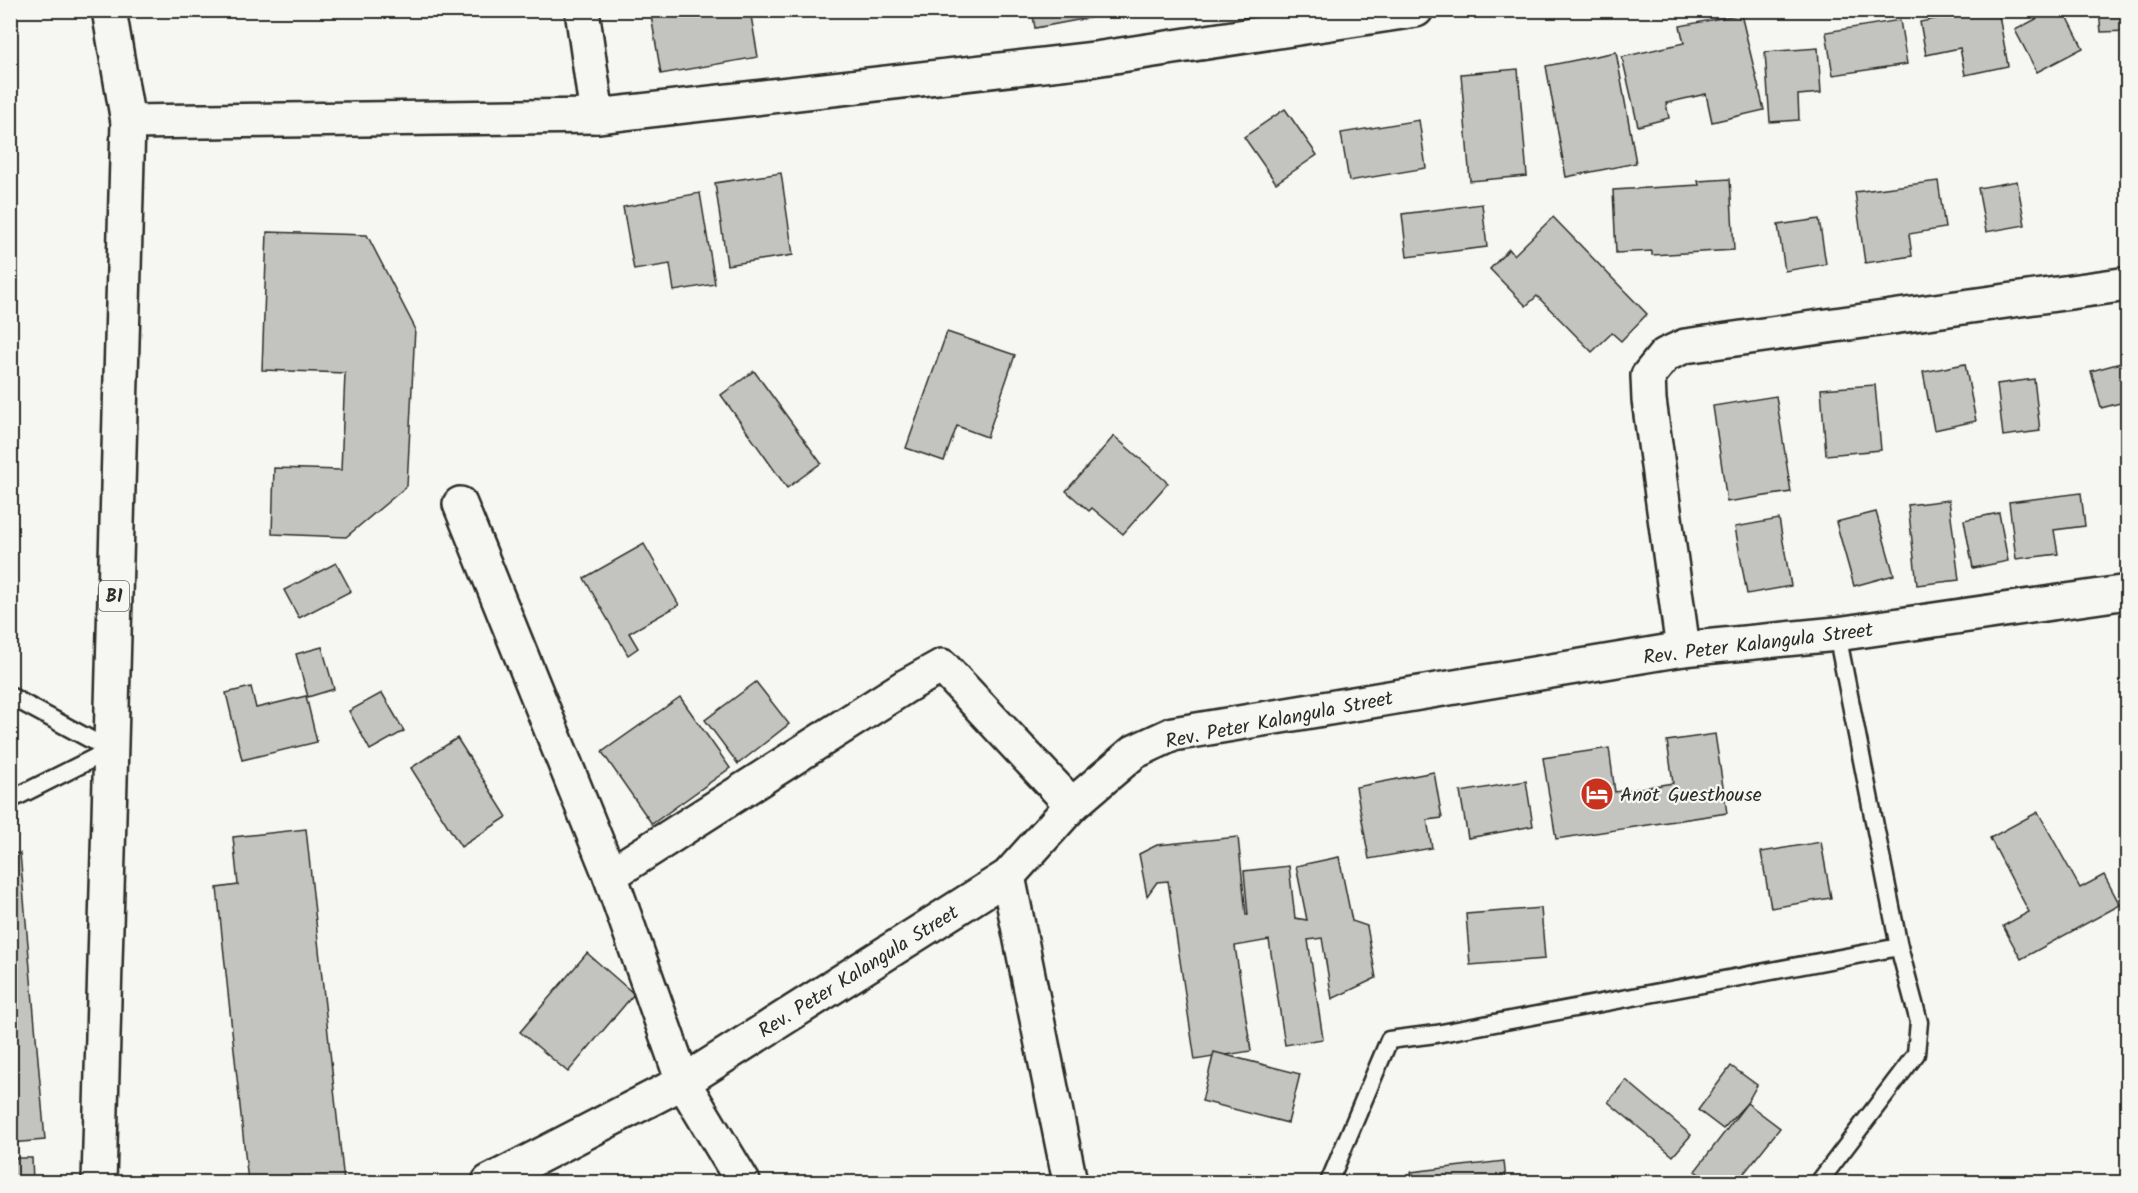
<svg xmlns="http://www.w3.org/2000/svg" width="2138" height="1193" font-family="Kalam,sans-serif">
<rect width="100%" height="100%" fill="#f6f6f2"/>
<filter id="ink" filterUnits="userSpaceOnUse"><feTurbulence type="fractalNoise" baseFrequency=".0167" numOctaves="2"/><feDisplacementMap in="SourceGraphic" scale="12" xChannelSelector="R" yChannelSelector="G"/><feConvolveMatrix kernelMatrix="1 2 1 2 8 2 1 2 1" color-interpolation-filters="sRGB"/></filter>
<g filter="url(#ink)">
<g fill="#c3c3c0" stroke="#2b2b2b" stroke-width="1.5">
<path d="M650 10H750L758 57 661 74Z"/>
<path d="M1032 10H1114L1115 13 1035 28Z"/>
<path d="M1943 10H1998L2008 66 1965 75 1960 48 1926 55 1920 22 1945 17Z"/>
<path d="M2053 10H2064L2083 48 2037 72 2015 30Z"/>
<path d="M2099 10H2128V31L2101 32Z"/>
<path d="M1741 14 1764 110 1712 122 1706 94 1666 103 1669 118 1638 126 1622 57 1684 43 1680 26Z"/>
<path d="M1900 20 1907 64 1833 75 1826 32Z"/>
<path d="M1818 48 1821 93 1798 95 1799 120 1770 122 1765 52Z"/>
<path d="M1616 52 1636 163 1566 177 1546 66Z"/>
<path d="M1518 69 1527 176 1470 181 1461 74Z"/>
<path d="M1285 109 1317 155 1276 183 1244 137Z"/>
<path d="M1419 120 1426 168 1349 181 1341 133Z"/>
<path d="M781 173 793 255 727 265 715 183Z"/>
<path d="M1730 179 1734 250 1652 255V251L1616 253 1613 190 1699 185 1698 181Z"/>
<path d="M1938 181 1945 228 1909 234 1912 256 1865 263 1855 192Z"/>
<path d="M2017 181 2025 225 1986 232 1978 188Z"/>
<path d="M700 193 715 284 674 291 670 264 634 270 623 207Z"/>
<path d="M1482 204 1487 247 1407 257 1402 214Z"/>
<path d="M1553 217 1647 314 1621 341 1612 333 1592 352 1537 296 1526 306 1490 269 1509 249 1514 255Z"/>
<path d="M1819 219 1826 264 1785 271 1778 225Z"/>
<path d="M267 232 367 235 415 328 407 486 346 537 272 534 274 468 341 470 345 373 262 370Z"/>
<path d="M947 332 1015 355 987 437 957 426 944 461 906 448Z"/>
<path d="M2128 361V401L2101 408 2091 371Z"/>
<path d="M1965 364 1976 421 1934 430 1923 372Z"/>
<path d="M754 371 821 463 787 488 721 395Z"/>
<path d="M2034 379 2040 431 2003 436 1997 384Z"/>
<path d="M1875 385 1881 450 1826 455 1821 389Z"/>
<path d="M1776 396 1791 492 1727 502 1713 406Z"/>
<path d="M1114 436 1168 483 1123 534 1092 508 1089 511 1066 491Z"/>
<path d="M2081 493 2085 526 2054 530 2058 554 2016 559 2009 502Z"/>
<path d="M1949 500 1959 580 1917 585 1908 505Z"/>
<path d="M1876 512 1894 575 1854 586 1836 522Z"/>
<path d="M1999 513 2008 561 1973 568 1964 520Z"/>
<path d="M1779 519 1791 586 1747 594 1735 527Z"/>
<path d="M644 544 679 605 629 633 638 648 628 655 584 578Z"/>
<path d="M336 563 351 591 299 618 284 590Z"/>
<path d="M322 647 334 689 308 697 296 654Z"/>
<path d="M756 682 789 724 738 764 705 720Z"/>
<path d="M251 687 256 708 306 696 317 742 242 760 226 693Z"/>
<path d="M382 693 404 731 370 750 349 711Z"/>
<path d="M680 697 730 768 652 824 602 752Z"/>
<path d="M1715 734 1727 813 1556 839 1543 758 1609 748 1615 792 1673 783 1667 741Z"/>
<path d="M457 738 507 817 461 847 411 768Z"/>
<path d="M1434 772 1442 818 1427 820 1432 848 1369 859 1356 787Z"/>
<path d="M1526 781 1533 826 1468 838 1460 792Z"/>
<path d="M2038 812 2080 888 2104 875 2120 905 2021 959 2003 926 2029 912 1990 838Z"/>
<path d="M306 829 344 1182H248L217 888 238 885 233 837Z"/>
<path d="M1238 837 1246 915H1248L1244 871 1289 866 1295 918 1307 920 1296 866 1339 857 1352 921 1367 926 1376 978 1332 999 1322 938 1308 940 1323 1039 1285 1045 1269 940 1235 946 1251 1051 1195 1060 1168 881 1157 882 1147 896 1139 854 1157 845Z"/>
<path d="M1821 842 1831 898 1771 908 1761 852Z"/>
<path d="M20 853 45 1140 10 1143V854Z"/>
<path d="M1541 908 1545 959 1470 965 1466 914Z"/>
<path d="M587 953 634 994 568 1072 520 1032Z"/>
<path d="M1214 1052 1300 1074 1288 1123 1202 1101Z"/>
<path d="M1731 1066 1757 1085 1747 1103 1723 1129 1698 1110Z"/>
<path d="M1626 1080 1691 1135 1673 1156 1608 1102Z"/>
<path d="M1747 1103 1780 1128 1737 1182H1710L1695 1171Z"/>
<path d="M10 1158H32L33 1182H10Z"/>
<path d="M1504 1161 1506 1182H1412L1411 1172Z"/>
<path d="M1249 1173 1268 1182H1244Z"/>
</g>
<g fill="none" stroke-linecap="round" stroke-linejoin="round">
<g stroke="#2b2b2b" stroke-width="21">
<g id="lane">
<path d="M10 696 110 750"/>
<path d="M10 800 110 750"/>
<path d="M1329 1182 1389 1040 1436 1034 1899 947 1837 634"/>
<path d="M1819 1182 1916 1054 1919 1022 1899 947"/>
</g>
</g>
<g stroke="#2b2b2b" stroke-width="38">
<g id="street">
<path d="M582 10 597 116"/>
<path d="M460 504 610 875 683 1082 743 1182"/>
<path d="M1683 649 1649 400 1648 376 1665 355 1685 346 2128 284"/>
<path d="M610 875 906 686 942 666 1072 805"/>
<path d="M1008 876 1070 1182"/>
<path d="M489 1182 683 1082 1008 876 1072 805 1134 752 1173 734 1683 649 1837 634 2128 592"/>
</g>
</g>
<g stroke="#2b2b2b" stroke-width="38">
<path id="secondary" d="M128 122 597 116 1095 59 1416 10"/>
</g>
<g stroke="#2b2b2b" stroke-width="38">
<path id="primary" d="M99 1182 128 122 109 10"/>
</g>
<use href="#lane" stroke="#f6f6f2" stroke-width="16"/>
<use href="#street" stroke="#f6f6f2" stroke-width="33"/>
<use href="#secondary" stroke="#f6f6f2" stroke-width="33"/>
<use href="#primary" stroke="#f6f6f2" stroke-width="33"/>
</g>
</g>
<defs>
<g id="hotel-disc" transform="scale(1.725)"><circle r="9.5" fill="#c8321e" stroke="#f6f6f2"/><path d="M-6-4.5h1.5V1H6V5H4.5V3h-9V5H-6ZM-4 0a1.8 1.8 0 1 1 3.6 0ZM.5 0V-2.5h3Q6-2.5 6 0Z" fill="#fff"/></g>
</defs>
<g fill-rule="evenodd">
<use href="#hotel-disc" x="1597" y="794"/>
</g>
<g text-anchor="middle" stroke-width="4.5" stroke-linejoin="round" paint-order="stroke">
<rect fill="#f6f6f2" stroke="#686867" stroke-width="1.5" x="99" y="581" width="30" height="30" rx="4.5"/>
<g font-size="18" font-weight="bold" fill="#2b2b2b">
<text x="114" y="602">B1</text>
</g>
<g font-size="20" fill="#2b2b2b" stroke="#f6f6f2">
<text transform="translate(1758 643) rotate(-7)" y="7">Rev. Peter Kalangula Street</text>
<text transform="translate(1279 719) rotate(-11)" y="7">Rev. Peter Kalangula Street</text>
<text transform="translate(858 971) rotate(-32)" y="7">Rev. Peter Kalangula Street</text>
</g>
<g font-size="20" fill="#2b2b2b" stroke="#f6f6f2" text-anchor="start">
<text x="1620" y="801">Anot Guesthouse</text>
</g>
</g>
<rect width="2138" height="1193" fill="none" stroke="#f6f6f2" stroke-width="36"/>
<rect x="18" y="18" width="2102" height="1157" fill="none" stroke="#2b2b2b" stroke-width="2" filter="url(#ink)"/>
</svg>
